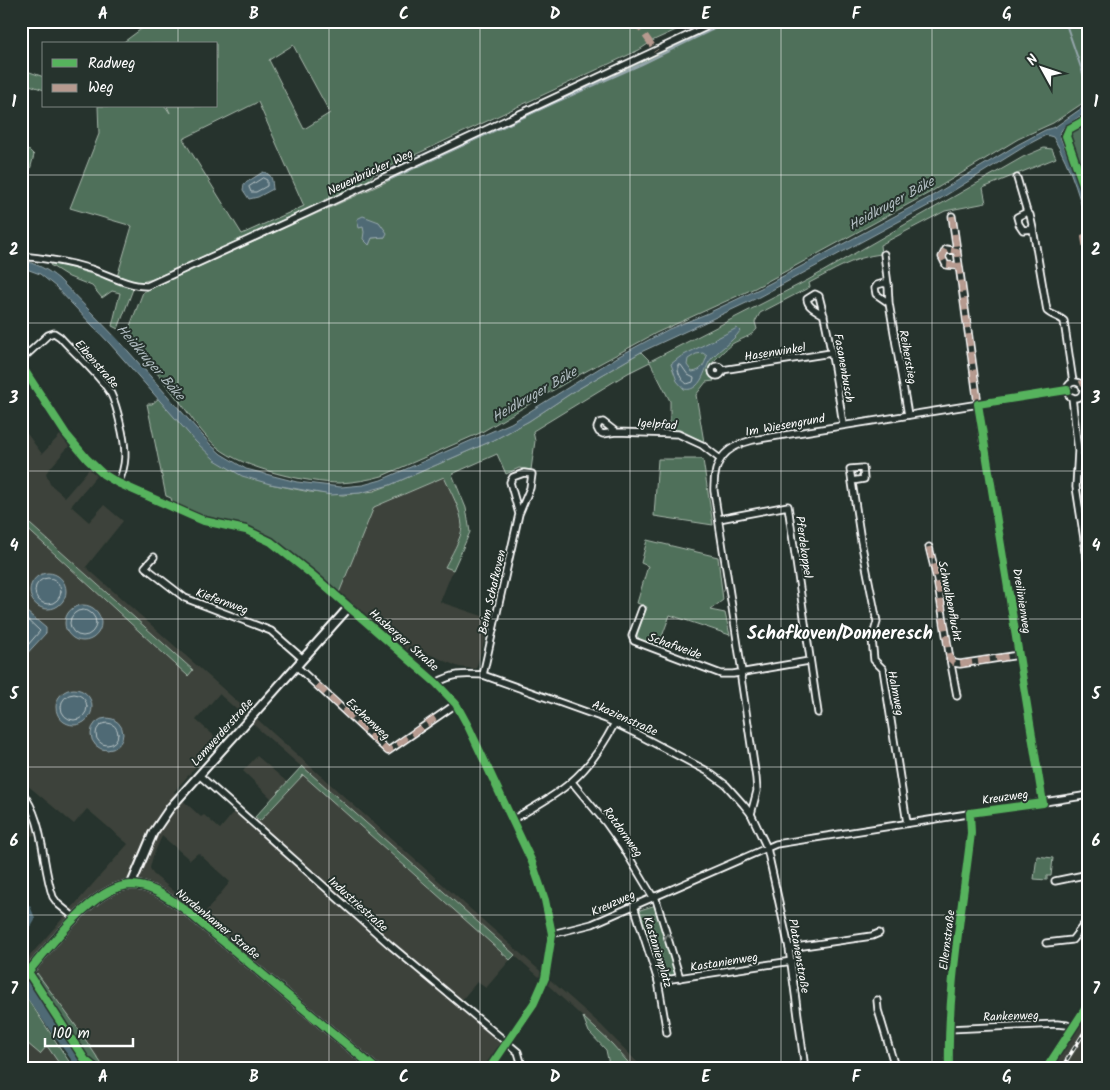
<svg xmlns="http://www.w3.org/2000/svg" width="1110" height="1090" font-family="Kalam,sans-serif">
<rect width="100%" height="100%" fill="#26332d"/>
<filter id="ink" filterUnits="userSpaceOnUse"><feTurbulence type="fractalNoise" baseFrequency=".02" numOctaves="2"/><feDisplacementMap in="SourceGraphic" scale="10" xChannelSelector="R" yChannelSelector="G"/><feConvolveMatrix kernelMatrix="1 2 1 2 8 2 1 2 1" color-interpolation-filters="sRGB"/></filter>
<g filter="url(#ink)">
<g fill="#3c423a" fill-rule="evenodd">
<path d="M21 410 26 412 22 427 42 454 61 434 69 446 46 473 50 484 65 497 89 469 97 475 71 506 89 522 104 505 123 521 86 567 601 1025 644 1069H634L612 1044 538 976 219 694 196 720 219 740 174 792 201 817 204 815 220 829 235 811 249 823 255 817 260 821 303 775 510 960 486 988 477 982 461 1001 507 1040 488 1069H105L102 1067 79 1030 27 959 128 844 87 809 74 824 21 780V523L188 676 193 670 21 516ZM162 836 190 860 198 853 230 882 203 915 153 874 150 868 153 856Z"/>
<path d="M444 477 457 503 462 528 456 545 445 567 453 570 440 602 491 619 476 669 459 667 410 646 407 651 339 593 374 507Z"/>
<path d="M257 756 287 782 272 799 243 771Z"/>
<path d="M21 799 29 814 35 835 21 838Z"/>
<path d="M1089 1010V1069H1051L1078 1027Z"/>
<path d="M21 1038 40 1054 47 1046 63 1069H21Z"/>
</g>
<g fill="#50705a" stroke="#a8b8ac" fill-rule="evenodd">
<path d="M152 21H696L654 40 639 50 374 174 367 182 153 279 137 283 117 277 132 226 70 208 99 134 98 106H165L170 113 167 106H216V44H121ZM293 45 330 113 304 129 269 60ZM258 102 304 206 242 234 183 139Z"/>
<path d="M730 21H1089V99L1053 123 1018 139 929 193 755 288 656 333 579 375 480 433 382 476C368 480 355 482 340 483 307 483 244 469 217 447 204 436 193 420 183 406 164 382 145 358 127 334L143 292 371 189ZM379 222 384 230 385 237 372 238 369 245 363 227Z"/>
<path d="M21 69 44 77V90L21 82Z"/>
<path d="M1089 119V196L1069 138 1072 129Z"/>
<path d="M21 148 30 151 34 155 21 203Z"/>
<path d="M1044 148 1052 149 1056 158 983 188 986 203 945 211 880 245 881 254C854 257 833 271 809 283L810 287 760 313 755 322 757 329C751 337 740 339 732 344 728 347 708 365 708 371 708 375 712 378 714 381L706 382 696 395 704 442 680 430H670V401L650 362 628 373 533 431 535 441 531 470 519 468 506 474 497 454 452 474 466 508 470 532 453 570 445 567C450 557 462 538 462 526 461 509 451 493 444 477L374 507 339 593 272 539 261 532 209 518 172 502 171 498 166 496 147 404H152L159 398 196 442 270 484 310 492 343 495 374 491 390 485 494 440 529 421 573 392 641 352 650 361 808 280 1023 157Z"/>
<path d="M51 262 122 283 133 289 118 329 112 326 120 293 112 291 102 298 92 286 69 277 50 265Z"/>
<path d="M658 459H701L703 460 713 525 654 516Z"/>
<path d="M21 516 193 670 188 676 21 523Z"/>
<path d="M647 540 718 557 723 600 710 610 725 613 730 635 670 615 658 647 640 640 637 635 647 607 637 603 648 566 641 563Z"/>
<path d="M302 766 515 955 510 960 303 775 260 821 255 817Z"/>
<path d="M1037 856 1053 858 1051 876H1047V880L1034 879Z"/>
<path d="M656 905 676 976 660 978 637 911Z"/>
<path d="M37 973 79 1030 105 1069H90L85 1064 30 983Z"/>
<path d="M22 990 74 1069H63L47 1046 40 1054 21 1038Z"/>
<path d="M583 1017 612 1044 634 1069H610L606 1050 589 1032Z"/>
</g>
<g fill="#4f6b74" stroke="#95a6ac" fill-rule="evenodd">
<path d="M1089 103V110L1064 127 1059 134 1083 194 1088 213 1089 239C1083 204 1071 167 1053 137L1046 135 1027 145 935 202 757 298 641 352 573 392 529 421 494 440 390 485 360 493 331 495 270 484 242 476 215 460 196 442 110 344 56 287 40 274 21 267V260C37 264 47 269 59 279L121 343 211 445 221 454 246 469 297 482 341 487 363 485 381 480 511 423 619 356 669 329 706 314 761 288 932 196 1017 145 1045 130 1055 127Z"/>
<path d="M263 172C273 174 272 181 273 189L258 197 249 199 243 190 244 184Z"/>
<path d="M363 216 379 222 387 233 385 237 372 238 369 245 363 239 364 232 363 227 359 228 357 219Z"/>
<path d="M737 328 740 331C732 343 717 350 709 362 705 370 703 380 696 386 692 389 689 390 684 389L677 381 671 364 680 357ZM703 353 707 356C704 365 702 371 692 372L687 365 688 359 696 354Z"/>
<circle cx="48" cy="591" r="18"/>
<circle cx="83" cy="623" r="18"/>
<path d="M21 607 46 628V633L21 660Z"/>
<circle cx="74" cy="707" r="18"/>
<circle cx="107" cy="734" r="16"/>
</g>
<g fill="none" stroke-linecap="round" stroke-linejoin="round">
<g stroke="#b9c4c7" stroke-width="1">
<path d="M263 178 267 180V186L256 192H251L249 187Z"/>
<path d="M678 365H681L688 375 694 378 693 382 687 384C681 380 677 372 678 365Z"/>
<circle cx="48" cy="591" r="13"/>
<circle cx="83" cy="623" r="13"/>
<path d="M21 613 40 631 21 653"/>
<circle cx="74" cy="707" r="13"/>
<circle cx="107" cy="734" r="11"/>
</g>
<g stroke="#95a6ac" stroke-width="2">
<path d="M1065 21 1089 91"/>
<path d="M381 174 567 89"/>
<path d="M388 180 554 103 642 64 730 21"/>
</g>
<g stroke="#4f6b74" stroke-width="10">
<path d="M21 905 26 909 30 919 21 934"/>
<path d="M21 981 84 1069"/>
</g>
<g stroke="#fff" stroke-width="9">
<g id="minor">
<path d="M1017 178 1027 212"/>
<path d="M952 216 957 251"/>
<path d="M1033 229 1030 215 1027 212 1017 217 1019 224 1023 230 1033 229 1047 311C1052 316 1059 316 1064 321L1073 382"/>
<path d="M884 254 888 285"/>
<path d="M21 256C45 258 68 262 91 269 109 275 127 286 147 286L305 214 719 21"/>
<path d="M959 266 946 265 942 257 946 249 957 251 983 440 990 475 1043 803"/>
<path d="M889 303 876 294 875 288 877 285 884 283 888 285 889 303 908 415"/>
<path d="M824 315C817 310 808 308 807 299L815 294 819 296C830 338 837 382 843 425"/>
<path d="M21 360 48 335 54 333 60 337C75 354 100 375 111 394 117 406 119 419 122 431 126 450 127 465 118 483"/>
<path d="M21 365 66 434 87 459 103 474 118 483 190 515 204 521 246 530 271 542 311 574 436 683 456 704 468 726 532 862 545 900 552 934 545 978 534 1003 489 1069"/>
<circle cx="717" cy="371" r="5"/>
<path d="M722 370 831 353"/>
<circle cx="1075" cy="390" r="8"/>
<path d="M1072 397 1078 451 1076 487 1089 571"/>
<path d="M616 432 603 434 599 432 597 428 599 423 603 422 616 432 678 434 702 445 720 459"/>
<path d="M852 481 864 479 863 468 850 469 861 541 877 622 872 639 874 660 883 669 907 823"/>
<path d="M719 519 788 506 818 713"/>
<path d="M929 547 937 579 950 659 954 663 960 664 1019 655"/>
<path d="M154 557 145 567 185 598 271 631 303 659"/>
<path d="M642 609 632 636 634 641 721 674H733L809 661"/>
<path d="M950 659 957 696"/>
<path d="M296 666 388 751 456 704"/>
<path d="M483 675 519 514 510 482 513 477 524 473 532 474 530 488 519 514"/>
<path d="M436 683C455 673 463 674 483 675L606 719 637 734 707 771 726 785 743 804 751 814 767 848 789 948 805 1069"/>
<path d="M199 775 390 945 518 1052 523 1069"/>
<path d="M572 782 606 823 623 847 653 897"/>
<path d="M21 791C45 820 41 863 53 897L58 904 75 918"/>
<path d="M751 814 757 791 756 778 741 678 742 672 714 491C713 461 724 447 753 440L1067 390"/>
<path d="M512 820C532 808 554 797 571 782 589 767 604 744 615 723"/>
<path d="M1055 881 1089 874"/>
<path d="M655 896 680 978"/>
<path d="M634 906 658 981 667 1033"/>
<path d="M552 934 592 924 776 844 1089 795"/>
<path d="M1046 943 1072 940 1089 918"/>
<path d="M789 948 872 936 879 933"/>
<path d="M658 981 792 961"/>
<path d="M949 1029 1057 1024 1067 1025 1073 1028"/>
<path d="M876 1069 895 1067 878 1010 877 1000"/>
<path d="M949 1069C947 992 962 910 971 833L970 813"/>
<path d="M1046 1069 1089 1003"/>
</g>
</g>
<g stroke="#fff" stroke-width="11">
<g id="tertiary">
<path d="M131 885 153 833 170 808 349 607"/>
<path d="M21 980C47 952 91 886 131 885 151 885 168 898 183 908L376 1069"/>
</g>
</g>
<use href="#minor" stroke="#26332d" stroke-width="5.5"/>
<use href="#tertiary" stroke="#26332d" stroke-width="7"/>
<g stroke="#fff" stroke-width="4">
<g id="rail">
<path d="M1061 1069 1089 1025"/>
<path d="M1080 1069 1089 1053"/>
</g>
</g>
<use href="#rail" stroke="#26332d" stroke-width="2" stroke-dasharray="5.5" stroke-linecap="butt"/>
<g stroke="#b69a8f" stroke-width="6" stroke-dasharray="12 6" stroke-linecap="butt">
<path d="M635 21 656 51"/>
<path d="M952 216 957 251"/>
<path d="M1086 237H1084L1089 267"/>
<path d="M959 266 946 265 942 257 946 249 957 251 978 404"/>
<path d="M1080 384 1089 380"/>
<path d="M929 547 937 579 950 659 954 663 960 664 1019 655"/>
<path d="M317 685 388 751 435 718"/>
</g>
<g stroke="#26332d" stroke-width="11">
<g id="cycleway">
<path d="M1089 118 1069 129 1066 136 1089 201"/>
<path d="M21 365 66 434 87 459 103 474 118 483 190 515 204 521 246 530 271 542 311 574 436 683 456 704 468 726 532 862 545 900 552 934 545 978 534 1003 489 1069"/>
<path d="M28 972 85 1060 96 1069"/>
<path d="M21 980C47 952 91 886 131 885 151 885 168 898 183 908L376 1069"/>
<path d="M949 1069C947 992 962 910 971 833L970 813 1043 803 978 404 1067 390"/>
<path d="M1046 1069 1089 1003"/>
</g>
</g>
<use href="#cycleway" stroke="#56b35d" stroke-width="8"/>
</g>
<defs><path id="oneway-chevron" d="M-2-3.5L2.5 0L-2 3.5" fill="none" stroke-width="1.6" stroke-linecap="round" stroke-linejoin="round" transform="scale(1.25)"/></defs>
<use stroke="#727a76" href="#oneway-chevron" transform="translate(668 937) rotate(-107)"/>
</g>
<path fill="none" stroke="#fff" stroke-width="1" stroke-opacity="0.55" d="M178 21V44M329 21V1069M480 21V1069M630 21V1069M781 21V1069M932 21V1069M178 106V1069M21 175H1089M21 323H1089M21 471H1089M21 619H1089M21 767H1089M21 915H1089"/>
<g text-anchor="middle" stroke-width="4" stroke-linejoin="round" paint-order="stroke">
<g font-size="12" fill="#fff" stroke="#26332d">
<text transform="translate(370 172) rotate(-25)" y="4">Neuenbrücker Weg</text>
<text transform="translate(775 352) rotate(-9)" y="4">Hasenwinkel</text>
<text transform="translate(908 357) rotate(80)" y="4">Reiherstieg</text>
<text transform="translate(97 364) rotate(49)" y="4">Eibenstraße</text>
<text transform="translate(844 368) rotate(80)" y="4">Fasanenbusch</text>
<text transform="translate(657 424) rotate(4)" y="4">Igelpfad</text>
<text transform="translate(785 425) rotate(-10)" y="4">Im Wiesengrund</text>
<text transform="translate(804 547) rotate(82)" y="4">Pferdekoppel</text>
<text transform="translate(492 592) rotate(-77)" y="4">Beim Schafkoven</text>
<text transform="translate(222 601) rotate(20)" y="4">Kiefernweg</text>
<text transform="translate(950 601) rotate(79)" y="4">Schwalbenflucht</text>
<text transform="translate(1022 601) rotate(81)" y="4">Dreilinienweg</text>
<text transform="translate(404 640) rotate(41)" y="4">Hasberger Straße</text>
<text transform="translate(675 646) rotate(20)" y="4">Schafweide</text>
<text transform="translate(896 693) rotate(79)" y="4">Halmweg</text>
<text transform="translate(625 718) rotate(24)" y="4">Akazienstraße</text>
<text transform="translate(368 719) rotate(43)" y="4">Eschenweg</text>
<text transform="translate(222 732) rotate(-48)" y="4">Lemwerderstraße</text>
<text transform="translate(1005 797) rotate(-8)" y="4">Kreuzweg</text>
<text transform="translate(623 832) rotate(54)" y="4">Rotdornweg</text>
<text transform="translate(613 903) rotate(-24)" y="4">Kreuzweg</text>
<text transform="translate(358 904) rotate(42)" y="4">Industriestraße</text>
<text transform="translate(218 924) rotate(39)" y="4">Nordenhamer Straße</text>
<text transform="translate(947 940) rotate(-83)" y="4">Ellernstraße</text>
<text transform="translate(658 952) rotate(73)" y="4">Kastanienplatz</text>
<text transform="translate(799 956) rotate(80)" y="4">Platanenstraße</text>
<text transform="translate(724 962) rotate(-9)" y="4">Kastanienweg</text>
<text transform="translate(1011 1016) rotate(-2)" y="4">Rankenweg</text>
</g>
<g font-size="14" font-style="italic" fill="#b0bcc0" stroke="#26332d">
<text transform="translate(891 203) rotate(-29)" y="5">Heidkruger Bäke</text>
<text transform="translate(151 362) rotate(49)" y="5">Heidkruger Bäke</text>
<text transform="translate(534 394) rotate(-30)" y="5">Heidkruger Bäke</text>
</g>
<g font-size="18" font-weight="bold" fill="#fff" stroke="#26332d">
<text x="840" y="639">Schafkoven/Donneresch</text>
</g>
</g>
<rect width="1110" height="1090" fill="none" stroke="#26332d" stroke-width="55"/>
<rect x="42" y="42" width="175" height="65" fill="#26332d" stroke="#7d8581"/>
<rect x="52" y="59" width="25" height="8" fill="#56b35d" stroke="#7d8581"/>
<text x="88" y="68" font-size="15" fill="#ffffff">Radweg</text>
<rect x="52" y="84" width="25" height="8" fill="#b69a8f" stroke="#7d8581"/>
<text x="88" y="92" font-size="15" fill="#ffffff">Weg</text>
<g transform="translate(1042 68) rotate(310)" stroke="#26332d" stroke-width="4" paint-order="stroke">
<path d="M0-4L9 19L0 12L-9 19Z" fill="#ffffff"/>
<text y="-8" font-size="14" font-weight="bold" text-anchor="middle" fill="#ffffff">N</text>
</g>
<path d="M45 1038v8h88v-8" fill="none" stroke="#ffffff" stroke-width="2.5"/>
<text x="52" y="1038" font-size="15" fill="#ffffff" stroke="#26332d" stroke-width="4" paint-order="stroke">100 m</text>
<rect x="28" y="28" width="1054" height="1034" fill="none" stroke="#fff" stroke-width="2"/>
<g font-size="16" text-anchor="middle" font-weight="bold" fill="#fff">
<text x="103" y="19">A</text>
<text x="254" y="19">B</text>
<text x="404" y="19">C</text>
<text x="555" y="19">D</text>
<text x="706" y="19">E</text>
<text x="856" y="19">F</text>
<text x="1007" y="19">G</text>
<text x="14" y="107">1</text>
<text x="1096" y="107">1</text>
<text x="14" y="255">2</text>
<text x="1096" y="255">2</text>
<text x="14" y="403">3</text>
<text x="1096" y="403">3</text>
<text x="14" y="551">4</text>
<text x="1096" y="551">4</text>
<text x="14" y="699">5</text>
<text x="1096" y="699">5</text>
<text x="14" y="846">6</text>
<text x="1096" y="846">6</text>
<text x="14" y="994">7</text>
<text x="1096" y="994">7</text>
<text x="103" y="1082">A</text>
<text x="254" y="1082">B</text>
<text x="404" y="1082">C</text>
<text x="555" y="1082">D</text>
<text x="706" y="1082">E</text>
<text x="856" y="1082">F</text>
<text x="1007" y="1082">G</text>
</g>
</svg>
